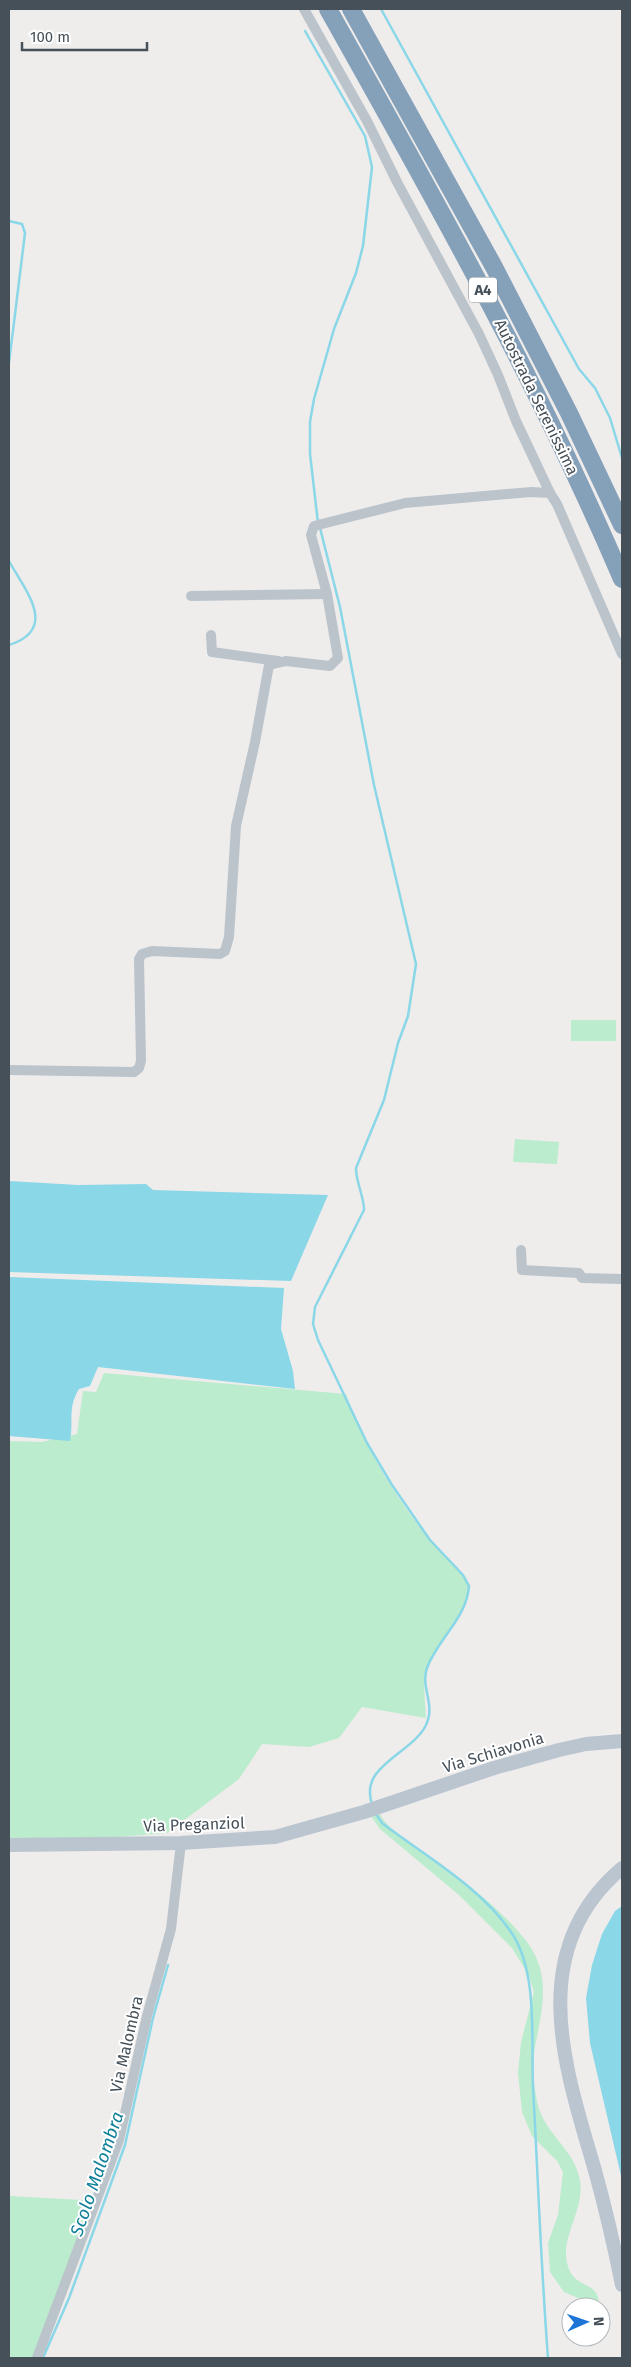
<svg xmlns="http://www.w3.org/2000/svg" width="631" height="2367" font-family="'Fira Sans',sans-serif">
<rect width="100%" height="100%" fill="#efecec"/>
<g fill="#bbeccd">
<rect x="571" y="1020" width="45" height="21"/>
<path d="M515 1139 559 1142 557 1164 513 1162Z"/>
<path d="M104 1373 346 1394C361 1443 402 1509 437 1547 446 1557 468 1574 469 1589 469 1613 437 1643 428 1665 422 1681 425 1701 426 1718L362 1707 339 1738 309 1747 262 1744 239 1779 167 1833 9 1846V1441L42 1442 77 1434 83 1391 96 1392Z"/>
<path d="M380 1814C387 1831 424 1851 440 1863 470 1886 504 1912 527 1942 552 1976 542 2009 535 2047 532 2063 533 2079 536 2096 541 2134 575 2147 580 2181 585 2212 557 2240 569 2269 577 2290 600 2280 599 2307L564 2292 550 2272 548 2243 558 2215 563 2172 557 2161 532 2136 522 2112 518 2073 521 2042 534 1992 529 1976 512 1948 459 1895 380 1829 371 1816Z"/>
<path d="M9 2196 100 2201 38 2358H9Z"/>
</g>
<g fill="#8ad7e8">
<path d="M9 1181 78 1185 146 1184 153 1190 328 1195 291 1281 9 1272Z"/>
<path d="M9 1277 284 1288 281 1329 293 1371 295 1389 98 1367 90 1386 79 1389C67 1409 74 1419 70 1441L9 1436Z"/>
<path d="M622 1906V2180L590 2043 586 1998 592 1965 602 1934 615 1911Z"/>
</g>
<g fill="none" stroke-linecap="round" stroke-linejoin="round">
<g stroke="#8ad7e8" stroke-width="2.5">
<path d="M381 9 579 369 595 388 610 418 622 458"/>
<path d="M305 31 365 136 372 167 363 246 356 273 334 329 314 399 310 422V454L318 523"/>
<path d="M9 221 22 224 25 233 9 363"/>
<path d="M320 528 340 607 374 785 416 964 408 1016 398 1043 384 1100 356 1168C356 1183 364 1196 364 1210L315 1307 313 1324 318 1340 367 1443 392 1485 430 1540 463 1575 469 1586C467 1618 437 1640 427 1668 420 1689 437 1705 425 1727 409 1755 359 1766 372 1804"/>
<path d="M9 561C24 589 60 629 9 645"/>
<path d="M376 1814 382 1823C425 1856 484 1889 513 1935 538 1975 531 2041 533 2087 538 2177 541 2268 548 2358"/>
<path d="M43 2358 69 2298 125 2145 153 2018 168 1965"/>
</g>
<g stroke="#bbc4cb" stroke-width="10">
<path d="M304 9 367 121 397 182 479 334 498 375 516 421 550 493"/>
<path d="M191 596 327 594"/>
<path d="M211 635 212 652 278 661"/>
<path d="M9 1070 134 1072 139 1068 141 1061 139 959 142 954 152 951 220 954 225 951 229 937 236 826 255 742 269 665 286 661 330 666 338 658 327 594 311 535 314 526 405 503 531 492 550 493 557 504 622 654"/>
<path d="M521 1250 522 1270 579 1273 582 1278 622 1279"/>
<path d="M37 2358 119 2140 147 2016 171 1929 181 1843"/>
</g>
<g stroke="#bac5d0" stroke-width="14">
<path d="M9 1845 181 1843 275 1837 364 1812 494 1768 559 1750 586 1744 622 1741"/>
<path d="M622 1868C525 1950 564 2065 594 2167 605 2206 614 2245 622 2285"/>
</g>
<g stroke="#85a1ba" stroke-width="18">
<path d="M328 9C433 196 538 382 622 579"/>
<path d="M351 9 494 267 569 413 622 525"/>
</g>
</g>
<g text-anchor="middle" stroke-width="4" stroke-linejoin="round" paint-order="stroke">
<rect fill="#fff" stroke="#7d848b" stroke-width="1" x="469" y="277.5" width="28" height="25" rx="4"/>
<g font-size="15" font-weight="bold" fill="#455059">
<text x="483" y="295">A4</text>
</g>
<g font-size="16" fill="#455059" stroke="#fff">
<text transform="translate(537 397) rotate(64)" y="6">Autostrada Serenissima</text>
<text transform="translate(493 1752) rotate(-17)" y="6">Via Schiavonia</text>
<text transform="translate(194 1824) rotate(-2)" y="6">Via Preganziol</text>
<text transform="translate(126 2044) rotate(-77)" y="6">Via Malombra</text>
</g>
<g font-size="18" font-style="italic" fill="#118199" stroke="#fff">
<text transform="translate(97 2174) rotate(-71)" y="6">Scolo Malombra</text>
</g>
</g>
<rect width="631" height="2367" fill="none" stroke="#455059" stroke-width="20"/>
<g transform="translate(586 2322) rotate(88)"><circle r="24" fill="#ffffff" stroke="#b5b9bd"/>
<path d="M0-4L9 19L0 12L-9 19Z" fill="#1f75d6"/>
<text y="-8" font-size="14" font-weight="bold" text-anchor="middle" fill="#455059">N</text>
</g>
<path d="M22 42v8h125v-8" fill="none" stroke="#455059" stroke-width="2.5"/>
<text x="30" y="42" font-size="15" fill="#455059" stroke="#ffffff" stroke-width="4" paint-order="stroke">100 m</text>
</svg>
